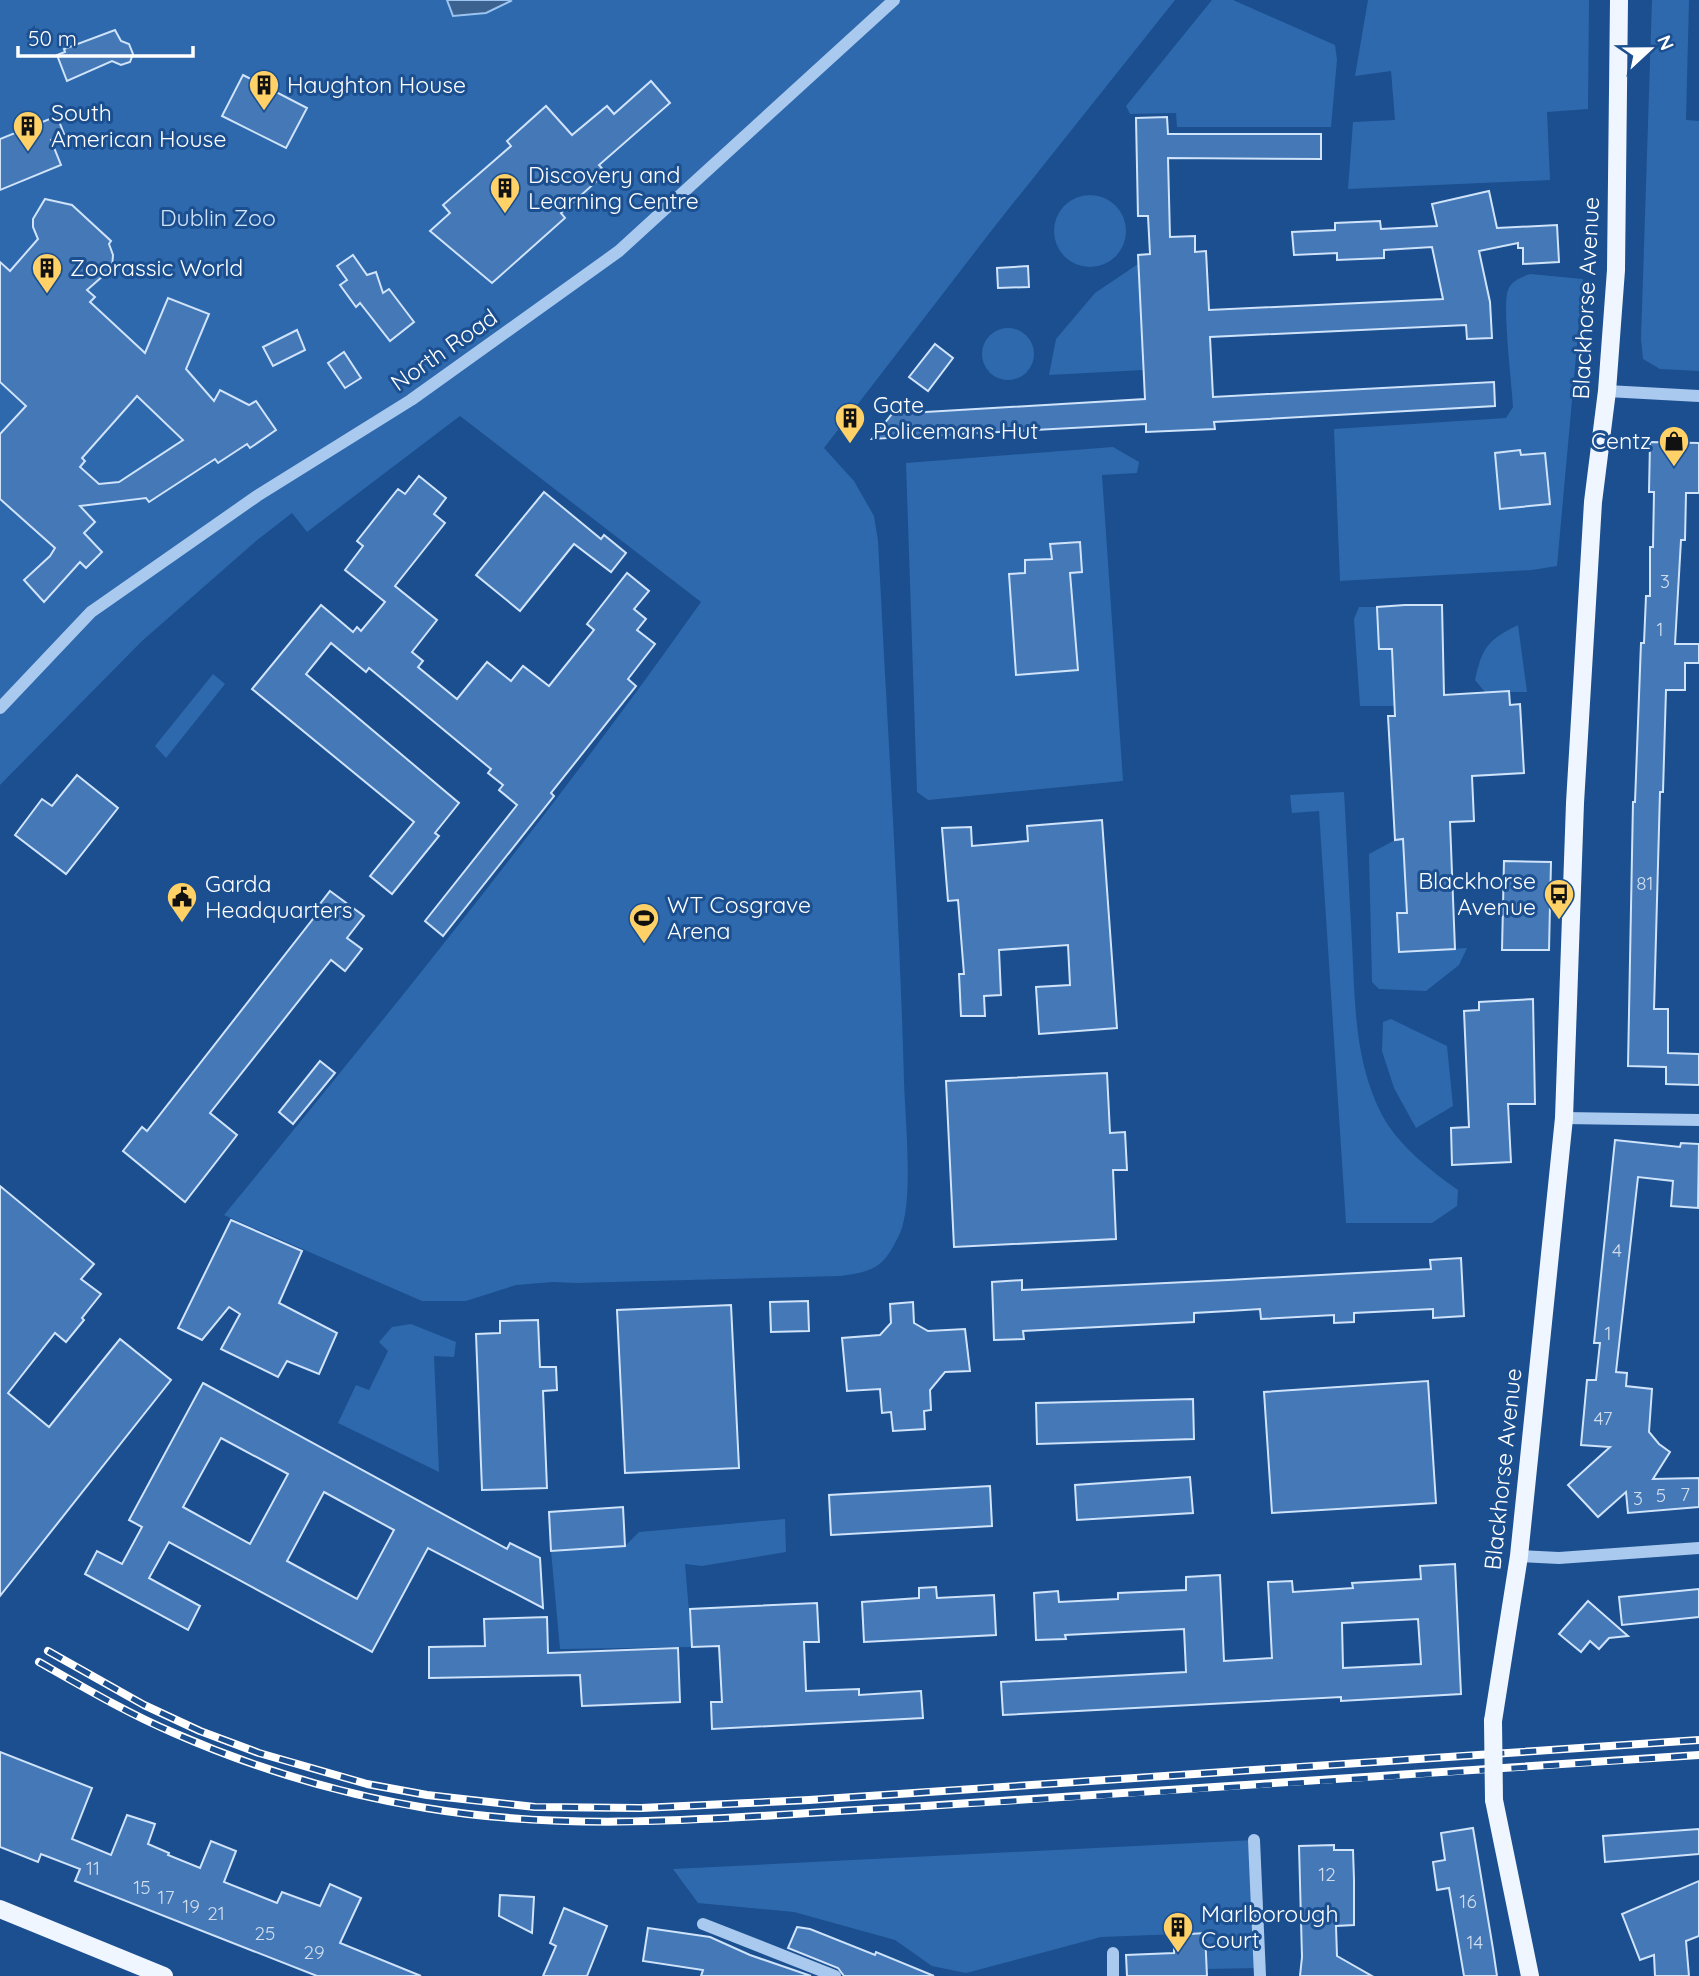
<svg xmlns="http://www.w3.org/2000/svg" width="1699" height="1976" font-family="Quicksand,sans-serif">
<rect width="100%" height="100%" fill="#1b4f8f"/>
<g fill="#2e69ad">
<path d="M0 0H1175L995 226 824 448 854 481 874 516 878 541C887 721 899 901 904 1080 905 1118 914 1201 900 1233 884 1267 876 1271 841 1276L576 1283 553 1282 516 1285 466 1301H422L224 1215C388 1015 552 813 701 602L460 416 307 532 292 513 256 541 142 641 0 785Z"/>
<path d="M1212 0H1233L1335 45 1337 60 1331 127H1177L1176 113 1130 114 1126 106Z"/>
<path d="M1368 0H1589L1588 109 1547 112 1550 180 1348 189 1353 122 1395 120 1391 71 1355 76Z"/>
<path d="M1652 0H1689L1686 120 1699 121V371L1660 369 1643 359 1641 339Z"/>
<circle cx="1090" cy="231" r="36"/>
<path d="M1138 264 1143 370 1049 375 1056 339 1095 293Z"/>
<path d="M1530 274 1583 279 1557 566 1532 570 1340 581 1334 429 1506 418 1513 407C1512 385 1502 306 1508 290 1511 281 1522 277 1530 274Z"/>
<circle cx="1008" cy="354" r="26"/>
<path d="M1113 447 1139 462 1137 473 1102 475 1123 781 928 800 917 792 906 463Z"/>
<path d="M1359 607H1377L1379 649H1392L1395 706H1360L1354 619Z"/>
<path d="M1518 625 1527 692H1485L1475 680C1482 647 1488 640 1518 625Z"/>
<path d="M213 674 225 684 166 758 155 746Z"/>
<path d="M1344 792C1347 842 1349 892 1352 942 1355 1001 1354 1061 1382 1115 1398 1145 1431 1171 1458 1190L1457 1206 1432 1223H1346L1319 811 1292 813 1290 795Z"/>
<path d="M1403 839 1407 913 1397 914 1399 952 1467 948 1459 965 1426 991 1379 989 1372 982 1369 854 1395 840Z"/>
<path d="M1391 1019 1447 1046 1453 1106 1416 1128 1394 1088 1382 1051 1383 1022Z"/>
<path d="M411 1324 456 1342 454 1357 434 1356 439 1472 338 1423 356 1385 369 1390 388 1351 379 1342 392 1327Z"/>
<path d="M785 1519 786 1552 702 1566 685 1564 692 1647 560 1649 551 1551 625 1546 639 1532Z"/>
<path d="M1254 1840 1259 1968 1206 1969 1205 1933 1101 1937 966 1973 932 1966 895 1940 794 1912 698 1903 673 1869Z"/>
</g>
<path fill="#3c6290" stroke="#9cc4f0" stroke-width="2" d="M447 0H510L511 1 486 13 453 16Z"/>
<g fill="#4478b7" stroke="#cfe3fa" stroke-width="2" fill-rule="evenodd">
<path d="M115 30 121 41 129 44 133 54 130 62 121 65 112 61 67 81 57 55 65 52 64 49Z"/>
<path d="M243 75 307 108 286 148 222 116Z"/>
<path d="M651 81 670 103 599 165 606 173 561 213 565 218 492 283 430 231 450 213 443 205 511 146 507 141 546 106 572 135 607 106 614 114Z"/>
<path d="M57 116 64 134 51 140 61 165 0 190V139Z"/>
<path d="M1167 117 1168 134H1321V159L1168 158 1170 237 1195 236V252L1206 251 1209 310 1443 299 1432 247 1384 250V258L1337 260V253L1294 255 1292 232 1335 230V223L1380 221 1381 229 1437 226 1432 204 1489 191 1497 228 1557 225 1559 262 1523 264V248H1518V243L1479 251 1490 302 1492 338 1467 339 1466 325 1210 337 1213 397 1494 382 1495 406 1214 422 1215 429 1146 432V424L872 439 892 414 1145 399 1138 255 1150 254 1148 216H1138L1136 118Z"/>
<path d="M45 199 72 205 111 241 109 244 113 255 112 268 87 290 95 297 90 302 145 353 168 298 209 314 186 369 214 401 220 390 249 405 256 401 276 430 250 448 247 444 218 463 215 459 149 502 146 498 80 506 95 522 84 533 102 552 86 568 80 562 44 602 24 580 50 556 55 548 0 499V434L26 406 0 382V262L10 271 38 239 33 227V219ZM137 396 183 440 119 482 99 484 80 467 85 461 82 458Z"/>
<path d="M353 255 367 275 376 272 383 293 389 289 414 322 390 341 360 303 356 307 340 285 347 280 337 266Z"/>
<path d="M1028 266 1029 287 998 288 997 268Z"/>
<path d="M297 330 305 350 273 366 263 347Z"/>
<path d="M935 344 953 358 928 391 909 377Z"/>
<path d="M344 352 361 378 345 388 328 363Z"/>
<path d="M1650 442 1699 443V493H1686L1685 540H1681L1675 644H1699V663H1685V690H1666L1663 792H1660L1654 1009H1668V1053L1699 1054V1085L1666 1084V1067L1628 1066 1633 802H1635L1641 643H1644L1646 596H1650V547H1653L1654 492H1649Z"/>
<path d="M1520 450 1521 455 1545 453 1550 504 1500 509 1495 453Z"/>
<path d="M419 476 446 498 434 514 445 523 395 586 437 620 412 652 423 661 418 667 457 699 487 662 511 681 523 666 549 686 594 630 587 624 627 573 649 591 634 609 646 619 637 630 655 644 628 679 636 686 551 793 554 796 443 936 425 921 517 805 499 790 503 785 488 773 491 769 369 668 366 672 331 643 306 674 459 803 435 833 439 836 392 894 370 876 414 822 252 689 321 605 353 632 357 627 361 631 385 602 345 570 363 546 357 541 398 489 405 494Z"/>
<path d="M544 492 601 539 604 535 626 553 611 572 574 544 520 611 476 575Z"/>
<path d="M1080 542 1082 572 1070 573 1078 670 1016 675 1009 574 1025 573V560L1052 559 1050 544Z"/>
<path d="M1405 605H1442L1444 695 1509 691 1510 705 1520 704 1524 773 1472 776 1474 821 1450 822 1455 949 1399 952 1397 913H1407L1403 839 1395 840 1388 716H1395L1392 649H1379L1377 607Z"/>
<path d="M77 775 118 808 66 874 15 835 42 799 52 806Z"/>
<path d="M1102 820 1117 1028 1039 1034 1036 987 1070 985 1068 945 999 950 1001 995 984 996 985 1016H961L959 974H964L958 900 948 901 942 828 971 827 972 846 1028 841 1027 826Z"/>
<path d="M1504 861 1551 862 1549 950H1502Z"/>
<path d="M330 891 364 916 347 938 362 949 345 971 331 960 210 1113 237 1135 185 1202 123 1151 142 1127 147 1131 316 915 313 913Z"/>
<path d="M1533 999 1535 1104H1508L1511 1162 1452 1165 1451 1128 1469 1127 1464 1011 1479 1010V1002Z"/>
<path d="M320 1061 335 1073 293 1124 279 1112Z"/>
<path d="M1107 1073 1110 1133 1125 1132 1127 1170H1113L1116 1239 954 1247 946 1081Z"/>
<path d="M1615 1140 1680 1147 1681 1143 1699 1144 1698 1208 1671 1206 1673 1181 1638 1177 1616 1372 1627 1373 1626 1386 1652 1389 1649 1432 1659 1444 1670 1452 1653 1479 1699 1478V1507L1628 1513 1626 1492 1598 1517 1568 1485 1610 1447 1581 1445 1587 1380H1596L1600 1343H1594Z"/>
<path d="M0 1186 94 1264 81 1279 101 1294 82 1318 84 1320 66 1342 55 1333 8 1393 49 1427 120 1339 171 1380 0 1596Z"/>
<path d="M231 1220 302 1251 279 1303 337 1333 319 1374 287 1361 278 1377 221 1349 240 1314 229 1307 202 1340 178 1328Z"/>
<path d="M1461 1258 1464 1316 1433 1318V1309L1354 1313V1322L1334 1323V1315L1261 1319 1260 1309 1229 1311 1194 1313V1322L1023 1331 1024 1339 994 1340 992 1282 1022 1280V1290L1228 1280 1431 1269 1430 1260Z"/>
<path d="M808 1301 809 1331 771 1332 770 1302Z"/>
<path d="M913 1302 914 1323 928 1331 965 1329 970 1371 945 1372 930 1390 931 1410 924 1411 925 1429 893 1431 891 1412 882 1413 880 1389 847 1391 842 1338 880 1335 891 1323 890 1304Z"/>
<path d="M731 1305 739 1468 625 1473 617 1310Z"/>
<path d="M538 1320 540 1367H556L557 1390 543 1391 547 1488 482 1490 476 1334 500 1333V1321Z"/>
<path d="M1428 1381 1436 1503 1272 1513 1264 1392Z"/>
<path d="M203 1383 507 1549 510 1543 540 1558 543 1608 428 1548 372 1652 169 1542 149 1578 200 1606 188 1630 85 1574 97 1551 122 1564 142 1527 129 1520ZM221 1438 288 1474 250 1544 183 1507ZM324 1492 394 1530 357 1599 287 1561Z"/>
<path d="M1193 1399 1194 1439 1037 1444 1036 1403Z"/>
<path d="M1190 1477 1193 1513 1077 1520 1075 1485Z"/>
<path d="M990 1486 992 1526 831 1535 829 1495Z"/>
<path d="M623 1507 625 1546 551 1551 549 1512Z"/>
<path d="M1455 1564 1461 1694 1341 1701V1697L1003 1715 1001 1682 1186 1672 1184 1629 1065 1635 1066 1639 1036 1640 1034 1593 1058 1591 1059 1602 1118 1599V1593L1186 1590V1577L1220 1575 1224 1661 1272 1658 1268 1582 1292 1581 1293 1592 1353 1588 1352 1583 1421 1579 1420 1566ZM1418 1619 1421 1664 1343 1668 1342 1623Z"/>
<path d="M936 1587 937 1598 994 1595 996 1635 864 1642 862 1602 919 1598V1588Z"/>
<path d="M1699 1589V1617L1622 1625 1619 1597Z"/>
<path d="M1588 1601 1628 1636 1609 1638 1599 1649 1590 1641 1581 1652 1559 1634Z"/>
<path d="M817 1603 819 1642H804L806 1691 859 1689V1695L921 1691 923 1718 712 1729 711 1702H722L719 1646 692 1647 690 1609Z"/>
<path d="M547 1617 548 1653 678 1648 680 1702 582 1706 580 1675 429 1678V1647L485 1646 484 1619Z"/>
<path d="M0 1752 92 1788 72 1839 111 1855 127 1815 155 1824 148 1844 169 1853 168 1855 200 1868 211 1841 236 1851 224 1882 277 1903 282 1892 320 1906 330 1884 361 1898 340 1943 421 1976H317L75 1881 80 1869 41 1854 38 1862 0 1847Z"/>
<path d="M1473 1828 1493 1949 1497 1976H1464L1449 1888 1437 1890 1433 1862 1445 1860 1441 1833Z"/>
<path d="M1699 1829V1854L1605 1862 1603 1836Z"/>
<path d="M1334 1845V1850H1353L1354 1880V1925L1336 1926 1337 1956 1372 1976H1300L1302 1957 1299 1846Z"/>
<path d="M1699 1881V1936L1686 1941 1689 1976H1655L1654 1955 1640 1960 1622 1914Z"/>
<path d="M500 1895 534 1897 532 1933 499 1916Z"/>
<path d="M564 1908 607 1926 587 1976H543L556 1946 550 1943Z"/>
<path d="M797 1927 810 1929 875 1955 876 1952 934 1976H844L838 1968 788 1948Z"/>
<path d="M648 1928 710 1937 750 1955 811 1976H701L703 1970 643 1961Z"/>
<path d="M1205 1933 1207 1976H1127L1126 1955 1174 1953V1935Z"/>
</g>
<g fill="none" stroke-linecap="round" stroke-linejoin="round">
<g stroke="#a9c9ee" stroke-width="12">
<path d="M1607 391 1699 396"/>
<path d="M0 708 91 612 257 496 411 400 619 251 894 0"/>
<path d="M1564 1118 1699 1120"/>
<path d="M1519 1556 1559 1558 1699 1548"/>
<path d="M1254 1840 1260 1976"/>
<path d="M703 1924 835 1976"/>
<path d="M1113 1976V1953"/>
</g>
<g stroke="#f0f6ff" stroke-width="18">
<path d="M1493 1721 1519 1556 1564 1118 1575 803 1593 502 1607 391 1616 270 1619 0"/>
<path d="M1494 1800 1530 1976"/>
<path d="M0 1909 164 1976"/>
</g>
<g stroke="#fff" stroke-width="8">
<g id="rail">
<path d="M48 1651 144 1705 200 1731 259 1753 367 1784 427 1795 535 1807 641 1808 809 1800 1699 1740"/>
<path d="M39 1662C83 1687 127 1713 174 1733 254 1768 340 1794 426 1808 586 1835 750 1815 910 1807 1173 1792 1436 1774 1699 1755"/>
</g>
</g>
<use href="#rail" stroke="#1b4f8f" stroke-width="5" stroke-dasharray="16" stroke-linecap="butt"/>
<path stroke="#f0f6ff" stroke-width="18" d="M1493 1721 1494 1800"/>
</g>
<defs>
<g id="building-pin" transform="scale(1.575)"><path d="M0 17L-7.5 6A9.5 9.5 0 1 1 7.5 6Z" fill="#ffd166" stroke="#1b4f8f"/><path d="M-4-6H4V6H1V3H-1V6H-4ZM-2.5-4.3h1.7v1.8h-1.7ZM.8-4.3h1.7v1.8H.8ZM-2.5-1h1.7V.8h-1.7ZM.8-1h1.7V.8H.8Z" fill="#111"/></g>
<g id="shop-pin" transform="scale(1.575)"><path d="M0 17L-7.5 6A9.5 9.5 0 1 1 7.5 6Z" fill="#ffd166" stroke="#1b4f8f"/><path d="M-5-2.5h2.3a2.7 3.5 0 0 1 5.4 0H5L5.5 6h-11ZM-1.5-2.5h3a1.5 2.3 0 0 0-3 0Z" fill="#111"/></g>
<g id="bus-pin" transform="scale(1.575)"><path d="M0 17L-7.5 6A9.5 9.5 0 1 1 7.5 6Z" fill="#ffd166" stroke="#1b4f8f"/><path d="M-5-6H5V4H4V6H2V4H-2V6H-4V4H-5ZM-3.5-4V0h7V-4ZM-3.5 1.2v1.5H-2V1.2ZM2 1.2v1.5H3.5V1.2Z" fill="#111"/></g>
<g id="civic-pin" transform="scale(1.575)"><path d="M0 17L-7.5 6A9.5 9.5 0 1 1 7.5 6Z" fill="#ffd166" stroke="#1b4f8f"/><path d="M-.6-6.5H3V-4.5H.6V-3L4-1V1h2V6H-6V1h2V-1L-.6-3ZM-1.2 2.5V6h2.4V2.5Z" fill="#111"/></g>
<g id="stadium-pin" transform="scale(1.575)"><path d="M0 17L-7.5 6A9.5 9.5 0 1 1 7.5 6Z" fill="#ffd166" stroke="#1b4f8f"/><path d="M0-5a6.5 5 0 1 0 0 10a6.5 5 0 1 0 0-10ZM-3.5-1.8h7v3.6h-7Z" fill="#111"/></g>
</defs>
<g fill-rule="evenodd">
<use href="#building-pin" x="264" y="85"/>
<use href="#building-pin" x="28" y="126"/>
<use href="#building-pin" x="505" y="188"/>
<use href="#building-pin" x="47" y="268"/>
<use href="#building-pin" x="850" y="418"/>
<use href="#shop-pin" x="1674" y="441"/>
<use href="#bus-pin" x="1559" y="894"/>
<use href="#civic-pin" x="182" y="897"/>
<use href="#stadium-pin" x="644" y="918"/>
<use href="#building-pin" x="1178" y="1927"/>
</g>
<g text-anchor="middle" stroke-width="6" stroke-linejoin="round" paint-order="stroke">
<g font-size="19" fill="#d0dded">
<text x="1665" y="588">3</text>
<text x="1660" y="636">1</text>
<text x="1645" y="890">81</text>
<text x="1617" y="1257">4</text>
<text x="1608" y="1340">1</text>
<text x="1603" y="1425">47</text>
<text x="1685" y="1501">7</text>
<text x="1661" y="1502">5</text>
<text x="1638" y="1505">3</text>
<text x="93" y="1875">11</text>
<text x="1327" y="1881">12</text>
<text x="142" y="1894">15</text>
<text x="166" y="1904">17</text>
<text x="1468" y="1908">16</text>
<text x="191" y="1913">19</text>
<text x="216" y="1920">21</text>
<text x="265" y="1940">25</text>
<text x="1475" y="1949">14</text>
<text x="314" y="1959">29</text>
</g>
<g font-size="23" fill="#fff" stroke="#1b4f8f" text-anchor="start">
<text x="287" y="93">Haughton House</text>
<text x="51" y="121">South<tspan x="51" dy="26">American House</tspan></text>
<text x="528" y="183">Discovery and<tspan x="528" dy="26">Learning Centre</tspan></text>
<text x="70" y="276">Zoorassic World</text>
<text x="873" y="413">Gate<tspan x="873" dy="26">Policemans Hut</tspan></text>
<text x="1651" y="449" text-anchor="end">Centz</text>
<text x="1536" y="889" text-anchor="end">Blackhorse<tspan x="1536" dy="26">Avenue</tspan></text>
<text x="205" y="892">Garda<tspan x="205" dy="26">Headquarters</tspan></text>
<text x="667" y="913">WT Cosgrave<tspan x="667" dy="26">Arena</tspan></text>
<text x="1201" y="1922">Marlborough<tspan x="1201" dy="26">Court</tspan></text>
</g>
<g font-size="23" fill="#cfe3fa" stroke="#1b4f8f">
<text x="218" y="226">Dublin Zoo</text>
</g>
<g font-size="23" fill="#fff" stroke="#1b4f8f">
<text transform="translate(1586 298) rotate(-87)" y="8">Blackhorse Avenue</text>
<text transform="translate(444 350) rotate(-35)" y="8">North Road</text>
<text transform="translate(1503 1469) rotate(-84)" y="8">Blackhorse Avenue</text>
</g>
</g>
<g transform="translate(1650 49) rotate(68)" stroke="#1b4f8f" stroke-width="5" paint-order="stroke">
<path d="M0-5L12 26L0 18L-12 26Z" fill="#ffffff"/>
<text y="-10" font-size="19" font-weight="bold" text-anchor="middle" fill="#ffffff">N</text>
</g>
<path d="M18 46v10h175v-10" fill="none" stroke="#ffffff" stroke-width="3.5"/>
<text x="28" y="46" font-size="21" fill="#ffffff" stroke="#1b4f8f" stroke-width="5" paint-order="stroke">50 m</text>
</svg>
